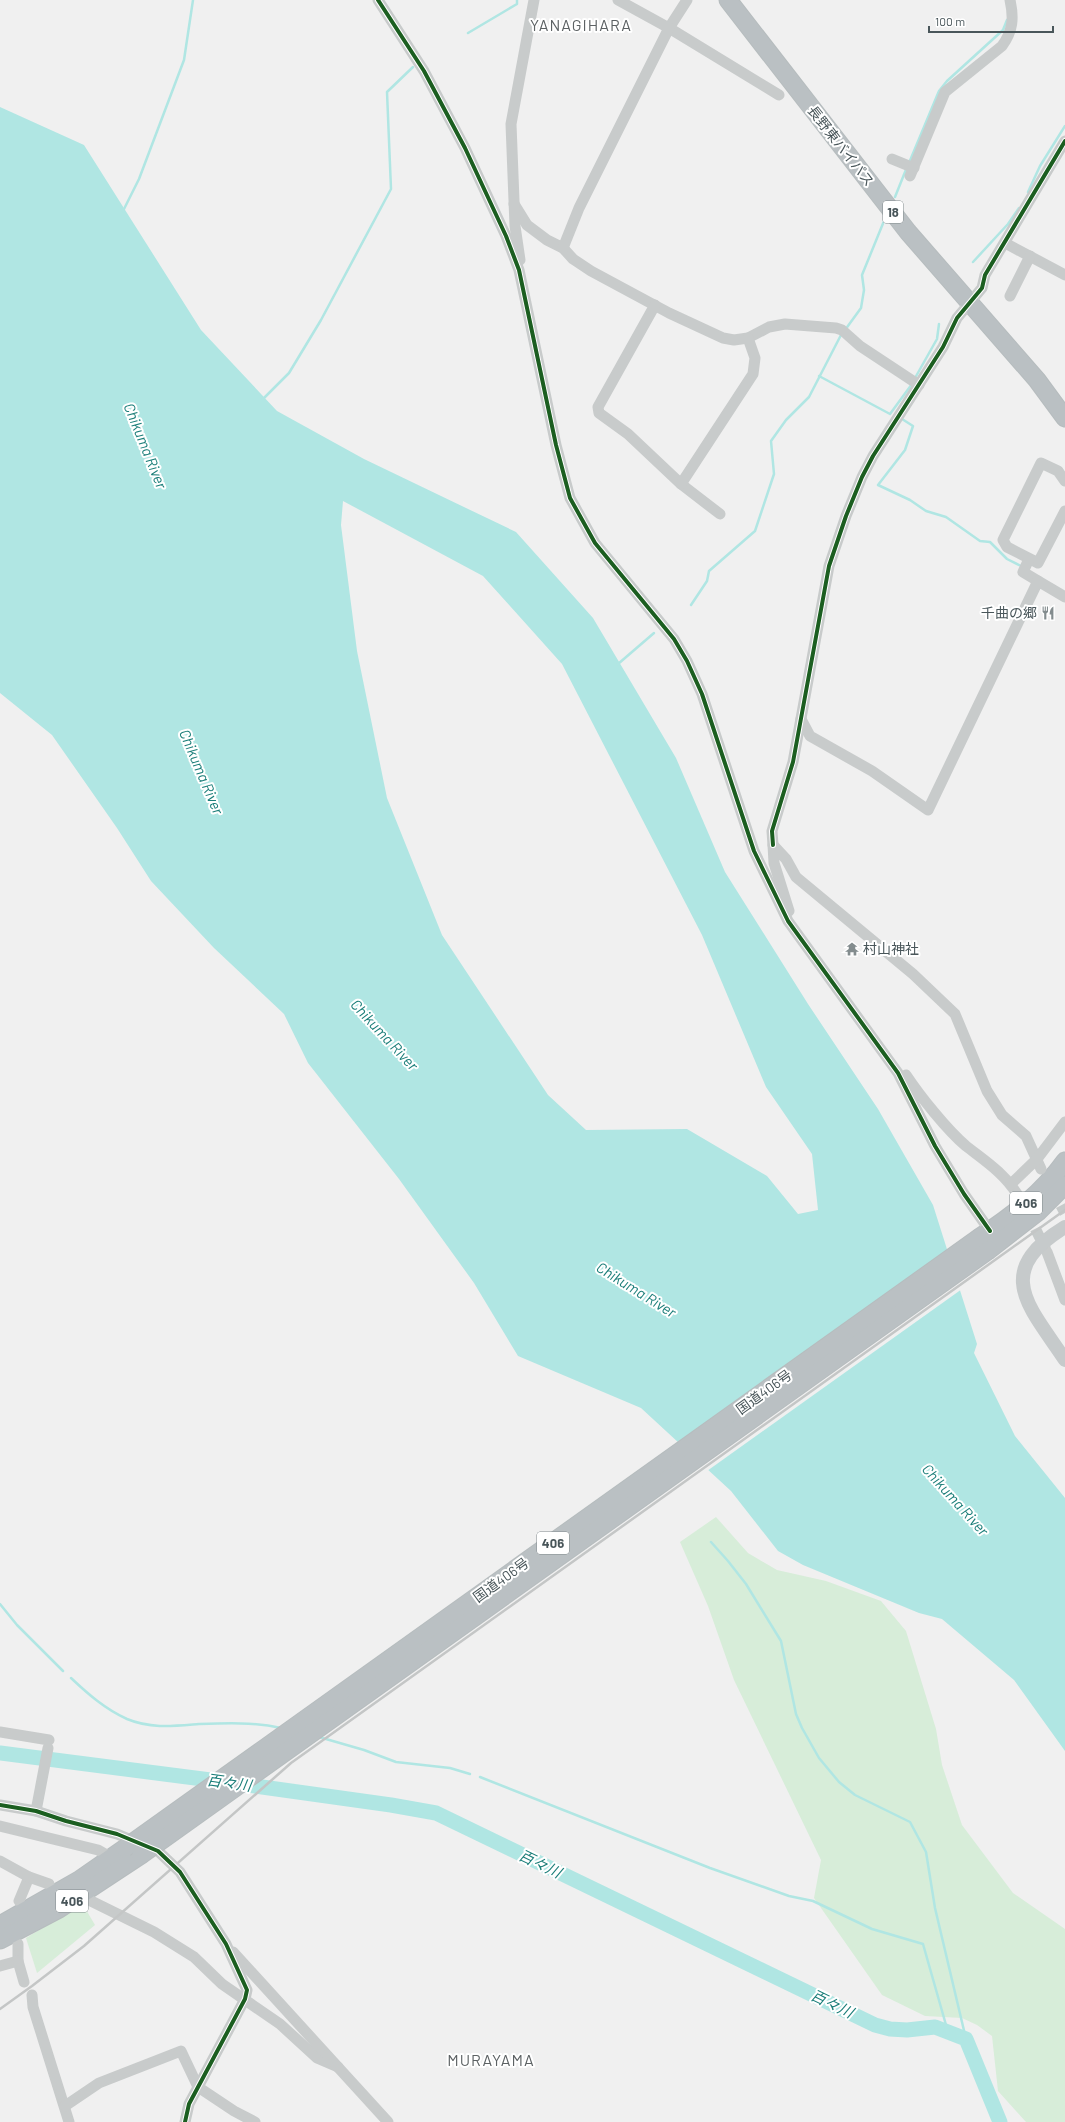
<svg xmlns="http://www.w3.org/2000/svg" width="1065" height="2122" font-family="Barlow,'Noto Sans JP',sans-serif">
<rect width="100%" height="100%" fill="#f0f0f0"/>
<g fill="#d7edd9">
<path d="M716 1517 748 1553 777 1570 826 1581 881 1601 906 1631 936 1729 942 1765 962 1825 1013 1893 1065 1929V2122H1026L998 2091 992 2036 977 2025 962 2018 925 2016 882 1995 814 1898 821 1860 734 1680 708 1606 680 1542Z"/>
<path d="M82 1903 95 1925 37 1973 26 1938Z"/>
</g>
<path fill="#b0e6e3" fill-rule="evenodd" d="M0 107 84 145 201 330 277 411 364 459 516 532 593 618 676 758 725 872 808 1004 878 1109 933 1205 977 1344 974 1353 1015 1436 1065 1498V1751L1014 1680 942 1619 919 1613 803 1565 778 1551 731 1491 641 1408 518 1356 474 1283 399 1179 308 1063 284 1014 214 948 151 881 117 828 52 735 0 693ZM343 501 483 576 562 664 702 935 766 1087 812 1154 818 1210 798 1214 767 1176 687 1129 586 1130 548 1095 442 935 387 798 357 651 341 525Z"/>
<path fill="#f0f0f0" d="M949 1249 962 1289 707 1471 677 1444Z"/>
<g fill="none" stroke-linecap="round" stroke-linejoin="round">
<g stroke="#b0e6e3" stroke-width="2.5">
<path d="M468 33 517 4V0"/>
<path d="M909 163 939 91 947 81 1003 30 1007 20"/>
<path d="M1028 192 1040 166 1065 126"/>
<path d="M895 197 907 167"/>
<path d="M123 211 139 179 184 60 193 0"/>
<path d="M973 262 1008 224 1019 208"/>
<path d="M845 330 861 308 864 290 862 275 884 221"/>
<path d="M819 376 890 414 912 384"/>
<path d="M915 378 937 339 939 324"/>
<path d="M263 399 289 373 321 320 391 189 387 92 413 67"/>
<path d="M902 419 913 426 905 450 878 485 910 500 926 511 946 517 980 541 990 542 1007 559 1021 566"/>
<path d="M691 605 707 581 709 571 755 531 774 474 771 441 786 420 809 397 842 333"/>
<path d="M618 664 654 633"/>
<path d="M711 1542 728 1561 746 1584 781 1641 796 1714 802 1728 819 1758 839 1782 855 1795 910 1822 926 1852 935 1908 966 2039"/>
<path d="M0 1604 17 1625 63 1671"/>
<path d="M71 1678C88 1694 105 1709 127 1719 151 1729 174 1726 199 1724 227 1723 254 1722 281 1728"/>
<path d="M319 1737 364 1750 396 1762 450 1768 470 1774"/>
<path d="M480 1777 710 1868 789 1896 813 1901 872 1929 923 1944 948 2032"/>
</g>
<path stroke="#b0e6e3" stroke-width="15" d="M0 1753 234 1783 391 1805 436 1813 875 2025 890 2029 907 2030 935 2027 966 2039 1000 2122"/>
<g stroke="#c6caca" stroke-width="11" stroke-dasharray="11 5.5" stroke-linecap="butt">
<path d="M1053 1191 1065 1213"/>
<path d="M1028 1214 1046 1250"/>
</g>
<g stroke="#b6bcbe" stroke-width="19">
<g id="highway">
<path d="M728 0 908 232 1037 380 1065 418"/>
<path d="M980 1237C1012 1216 1042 1193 1065 1161"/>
<path d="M989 1250 1038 1212 1065 1185"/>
<path d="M0 1925 79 1880 125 1848"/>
<path d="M0 1940 59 1909 141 1855"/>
</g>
</g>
<g stroke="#c8cbcb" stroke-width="11">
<path d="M378 0 424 71 465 148 506 236 519 270 556 445 570 498 595 543 674 639 687 661 702 694 754 851 788 921 898 1073 935 1146 964 1194 990 1231"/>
<path d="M687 0 669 28 779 95"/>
<path d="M892 159 914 168"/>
<path d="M910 176 945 92 1002 46C1013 31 1014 18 1010 0"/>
<path d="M514 204 527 225 547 240 563 248 573 259 591 271 669 313 723 338 734 340 748 338 769 327 785 324 836 328 842 330 860 346 919 385"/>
<path d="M1005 243 1065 275"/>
<path d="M563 248 579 208 669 28 618 0"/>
<path d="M520 260 515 226 511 124 534 0"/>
<path d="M1010 296 1030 256"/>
<path d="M655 305 598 407 599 413 628 434 681 484 720 514"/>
<path d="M1065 481 1058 471 1041 463 1003 540 1007 547 1038 563 1065 511"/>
<path d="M681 484 753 374 755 358 748 338"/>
<path d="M1029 559 1023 572 1038 581"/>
<path d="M801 719 810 736 872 771 928 810 1038 581 1065 597"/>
<path d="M773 845 772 831 793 762 829 566 846 516 862 477 873 456 943 347 957 318 982 288 985 275 1065 141"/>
<path d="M789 911 774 863 773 845 786 859 796 877 913 974 955 1014 987 1091 1002 1115 1026 1136 1041 1169"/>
<path d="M906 1075C920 1096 947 1130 966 1146 985 1161 1004 1173 1017 1194"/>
<path d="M1011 1184 1037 1159 1065 1122"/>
<path d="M1047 1252 1065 1300"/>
<path d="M0 1732 49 1740"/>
<path d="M0 1805 36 1811 66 1821 117 1834 158 1851 180 1872 226 1944 247 1990 245 1999 189 2104 185 2122"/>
<path d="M36 1811 48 1748"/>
<path d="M0 1826 98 1850 112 1858"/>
<path d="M0 1861 29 1877 19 1901"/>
<path d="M29 1877 49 1884"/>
<path d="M91 1901 154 1932 194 1957 222 1984 280 2024 317 2058 338 2067"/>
<path d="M18 1944V1961L24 1982"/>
<path d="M233 1952 388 2122"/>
<path d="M0 1966 18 1961"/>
<path d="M32 1995 33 2007 69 2122"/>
<path d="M65 2106 99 2083 181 2051 198 2087 234 2111 255 2122"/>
</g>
<path stroke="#c6cacb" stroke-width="14" d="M1065 1227C991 1272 1030 1307 1065 1360"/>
<use href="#highway" stroke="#bac0c3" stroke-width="17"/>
<path stroke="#c4c6c6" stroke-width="2.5" d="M0 2009 32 1986 84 1946 291 1763 1065 1210"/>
<g stroke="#b6bcbe" stroke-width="19" stroke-linecap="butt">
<g id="highway-bridge">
<path d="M125 1848 980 1237"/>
<path d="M141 1855 989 1250"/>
</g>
</g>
<use href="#highway-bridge" stroke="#bac0c3" stroke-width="17"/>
<g stroke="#fff" stroke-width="6">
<g id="cycleway">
<path d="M378 0 424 71 465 148 506 236 519 270 556 445 570 498 595 543 674 639 687 661 702 694 754 851 788 921 898 1073 935 1146 964 1194 990 1231"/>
<path d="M773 845 772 831 793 762 829 566 846 516 862 477 873 456 943 347 957 318 982 288 985 275 1065 141"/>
<path d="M0 1805 36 1811 66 1821 117 1834 158 1851 180 1872 226 1944 247 1990 245 1999 189 2104 185 2122"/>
</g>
</g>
<use href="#cycleway" stroke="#1b5e20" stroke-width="4"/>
</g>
<defs>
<g id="restaurant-bare" transform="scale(1.08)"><path d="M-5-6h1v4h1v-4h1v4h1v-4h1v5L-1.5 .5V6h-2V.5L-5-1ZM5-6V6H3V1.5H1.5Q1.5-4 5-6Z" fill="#838c8e" stroke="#fff" stroke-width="2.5" paint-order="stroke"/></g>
<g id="temple-bare" transform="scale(1.08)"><path d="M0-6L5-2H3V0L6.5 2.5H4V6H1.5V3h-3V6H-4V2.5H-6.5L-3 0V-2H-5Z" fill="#838c8e" stroke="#fff" stroke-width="2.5" paint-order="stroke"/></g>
</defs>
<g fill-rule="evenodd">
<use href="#restaurant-bare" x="1048" y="613"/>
<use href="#temple-bare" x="852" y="949"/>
</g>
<g text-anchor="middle" stroke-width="4" stroke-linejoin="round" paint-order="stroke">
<g fill="#fff" stroke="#80898c" stroke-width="1">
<rect x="883" y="201" width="20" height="22" rx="3"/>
<rect x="1010" y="1192" width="32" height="22" rx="3"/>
<rect x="537" y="1532" width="32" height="22" rx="3"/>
<rect x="56" y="1890" width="32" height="22" rx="3"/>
</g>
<g font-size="13" font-weight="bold" fill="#49565a">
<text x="893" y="217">18</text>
<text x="1026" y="1208">406</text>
<text x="553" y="1548">406</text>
<text x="72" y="1906">406</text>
</g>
<g font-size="14" fill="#49565a" stroke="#fff">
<text transform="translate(841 146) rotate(52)" y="5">長野東バイパス</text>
<text transform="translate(764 1392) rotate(-36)" y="5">国道406号</text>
<text transform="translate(501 1580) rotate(-36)" y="5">国道406号</text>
</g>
<g font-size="14" fill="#49565a" stroke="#fff" text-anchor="end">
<text x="1037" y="618">千曲の郷</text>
<text x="863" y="954" text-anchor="start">村山神社</text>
</g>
<g font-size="15" font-style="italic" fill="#1b7e79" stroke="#fff">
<text transform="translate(145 446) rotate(68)" y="5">Chikuma River</text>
<text transform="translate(201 772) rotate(67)" y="5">Chikuma River</text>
<text transform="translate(384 1035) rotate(47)" y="5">Chikuma River</text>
<text transform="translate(636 1290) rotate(32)" y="5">Chikuma River</text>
<text transform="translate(955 1500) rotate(48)" y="5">Chikuma River</text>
<text transform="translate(229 1783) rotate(8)" y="5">百々川</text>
<text transform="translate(540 1864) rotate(26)" y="5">百々川</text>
<text transform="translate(832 2004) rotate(26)" y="5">百々川</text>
</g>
<g font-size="16" letter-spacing="1" fill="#5c6163" stroke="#fff">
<text x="581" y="31">YANAGIHARA</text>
<text x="491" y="2066">MURAYAMA</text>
</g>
</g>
<path d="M929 26v6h124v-6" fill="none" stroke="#49565a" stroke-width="2"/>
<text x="935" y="26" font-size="12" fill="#49565a" stroke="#ffffff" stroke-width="3" paint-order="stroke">100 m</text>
</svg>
